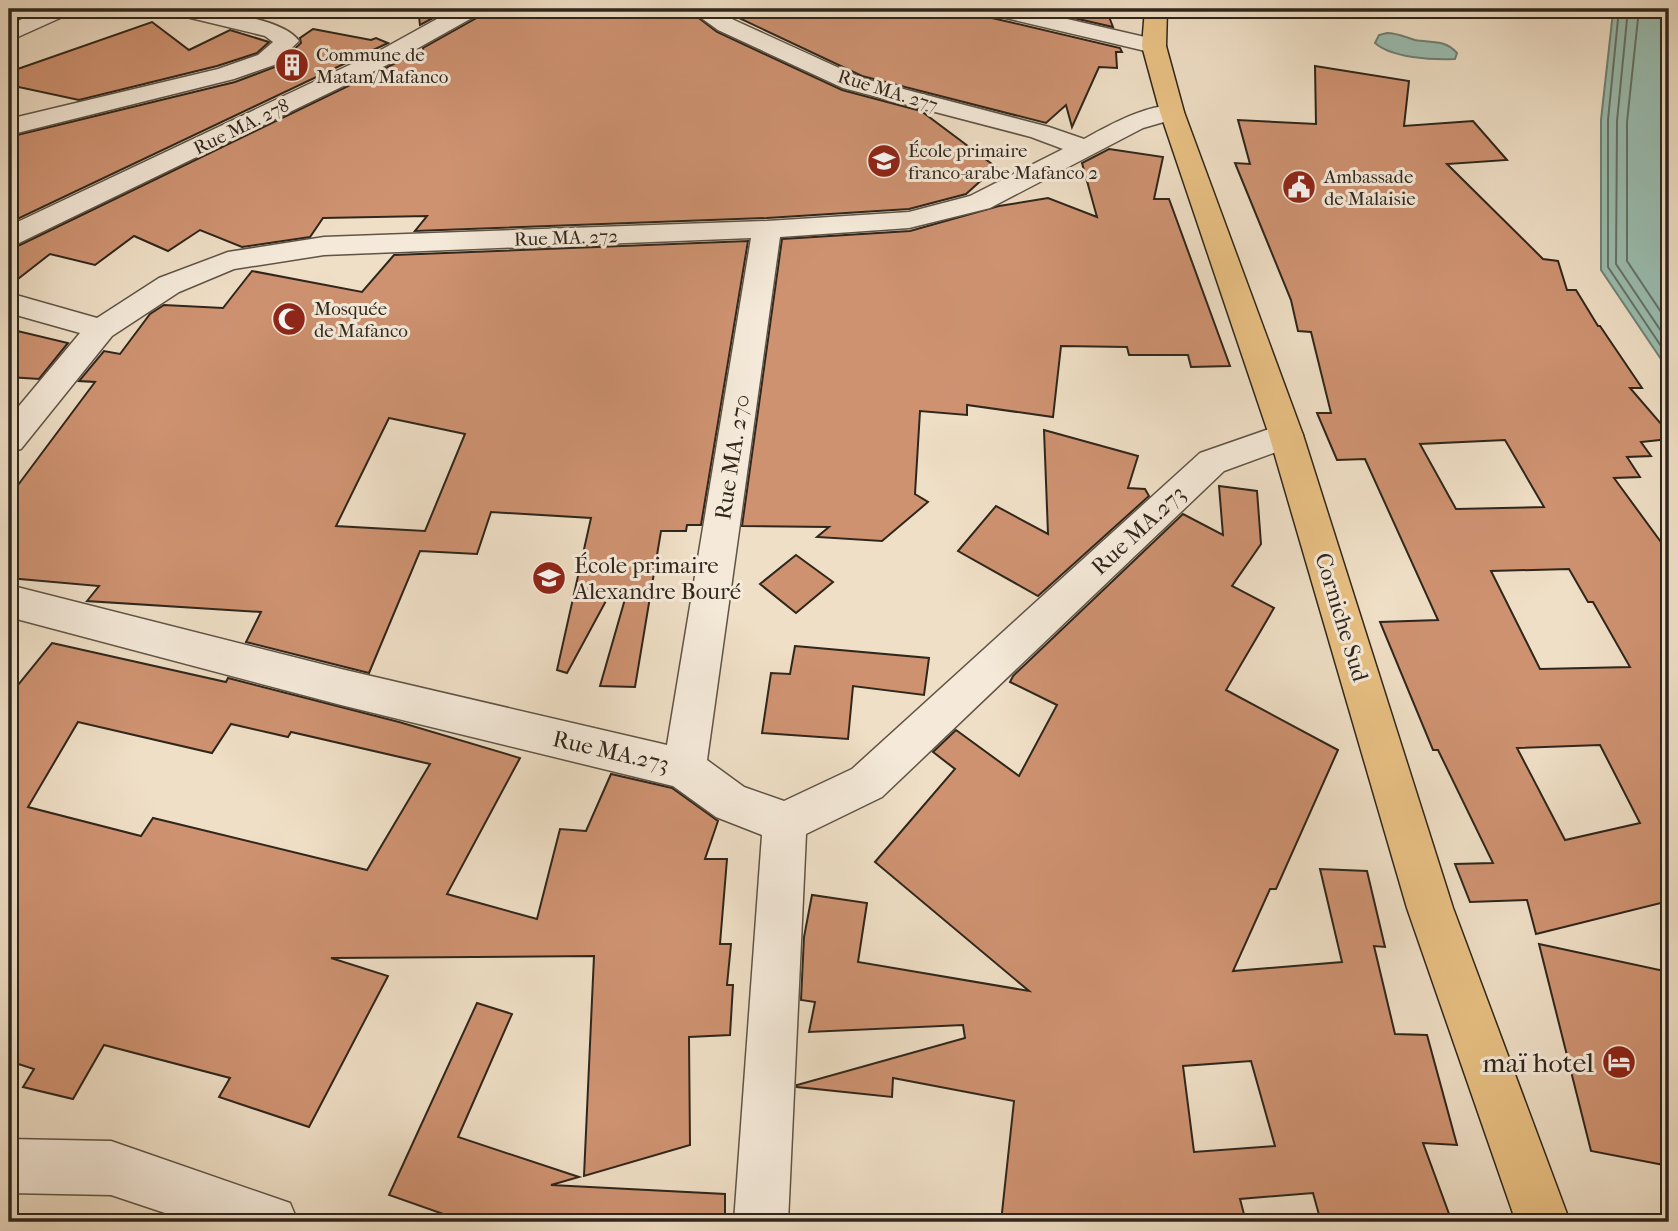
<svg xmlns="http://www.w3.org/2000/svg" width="1678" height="1231" font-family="'IM FELL French Canon',serif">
<rect width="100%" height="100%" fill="#efdfc6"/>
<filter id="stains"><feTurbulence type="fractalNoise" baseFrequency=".00286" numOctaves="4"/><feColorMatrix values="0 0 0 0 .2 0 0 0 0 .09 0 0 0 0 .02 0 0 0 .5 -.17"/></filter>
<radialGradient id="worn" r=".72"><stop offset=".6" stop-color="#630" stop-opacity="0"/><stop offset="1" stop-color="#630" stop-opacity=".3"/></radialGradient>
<g fill="#9abdb0" stroke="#6f8175" stroke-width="2">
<path d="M1610 9H1669V371L1601 270V120L1613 12Z"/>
<path d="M1387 33C1397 33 1405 37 1415 40 1431 43 1445 39 1457 53L1455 59C1432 60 1392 58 1375 43L1379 35Z"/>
</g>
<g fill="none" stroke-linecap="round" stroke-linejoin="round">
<g stroke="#647266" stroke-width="2">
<path d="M1619 9 1608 120V267L1669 358"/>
<path d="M1628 9 1617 121 1616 264 1669 343"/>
<path d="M1639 9 1627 122V261L1669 324"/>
</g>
</g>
<g fill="#ce9271" stroke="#2f261c" stroke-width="2" fill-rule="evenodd">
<path d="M418 9H450L420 25Z"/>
<path d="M485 9H687L717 32 842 90 921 111 996 167 966 194 909 209 767 218 415 231 427 216 323 218 310 237 242 247 200 230 168 251 134 236 95 265 50 254 9 286V248L20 245 412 55 424 60 423 48 480 16Z"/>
<path d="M720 9H983L988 17 1120 48 1122 52H1116L1117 68 1099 67 1072 127 1066 105 1046 123 862 76Z"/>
<path d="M1035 9H1106L1113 27Z"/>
<path d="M152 22 189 50 230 30 269 42 257 53 217 66 79 100 9 85V72Z"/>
<path d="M313 29 371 40 376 38 388 43 9 223V137L235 82 275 67 301 43 300 38Z"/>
<path d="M1315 66 1409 81 1404 126 1473 121 1507 160 1447 164 1543 259 1558 261 1567 290H1576L1598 326H1600L1642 388H1630L1669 433V439L1641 442 1651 456 1627 457 1640 477 1614 478 1669 553V901L1536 934 1527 900 1470 902 1455 864 1493 863 1438 750H1433L1380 622 1438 620 1365 459 1337 460 1317 413H1331L1311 332 1298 331 1291 300 1235 163 1250 164 1238 120 1316 124ZM1505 440 1544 507 1456 509 1420 444ZM1569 569 1588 602H1593L1630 667 1540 669 1491 571ZM1600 745 1640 823 1565 840 1517 748Z"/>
<path d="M1109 149 1163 157 1154 199H1169L1230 366 1191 367 1188 355H1129L1127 347 1061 346 1053 417 967 405V415L920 411 915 494 928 502 882 541 817 537 829 527 742 526 782 239 910 231 999 206 1048 198 1097 217 1082 163Z"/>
<path d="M748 241 701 525H687L686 531H661L635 687 600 686 627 592 614 586 567 673 557 670 591 518 491 512 477 554 420 551 369 673 246 642 261 612 87 601 99 586 9 578V484L18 485 95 382 79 381 104 351 120 354 150 314 164 305 223 308 252 271 362 292 394 255ZM389 418 465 434 425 531 336 526Z"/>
<path d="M9 329 68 343 39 379 9 377Z"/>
<path d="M1044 430 1138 456 1128 488 1145 489 1149 496 1038 596 958 551 996 506 1048 534Z"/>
<path d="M1219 486 1257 491 1261 544 1232 586 1274 608 1226 690 1338 750 1276 889H1270L1233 971 1342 962 1320 869 1367 871 1385 947 1374 946 1395 1034 1427 1035 1457 1145 1423 1143 1452 1222H1321L1313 1193 1240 1199 1246 1222H1001L1014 1101 893 1078 892 1097 797 1087V1085L965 1038 963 1025 809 1032 815 1002 801 1000 804 937 812 895 867 903 858 962 1029 991 875 862 955 769 933 752 956 730 1019 776 1057 705 1010 682 1013 676 1183 514 1223 535ZM1251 1061 1275 1146 1194 1152 1183 1066Z"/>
<path d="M796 555 833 582 796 613 760 584Z"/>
<path d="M52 643 226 682 228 678 399 722 520 758 447 894 537 919 560 829 586 831 611 774 672 788 718 821 705 859H727L720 944H731L727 985H733L730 1035 689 1037 690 1145 584 1176 594 956 331 958 388 976 309 1127 219 1097 230 1078 104 1045 73 1099 23 1087 34 1069 9 1061V696ZM78 722 212 753 231 724 288 737 291 732 430 764 367 870 153 818 141 836 28 807Z"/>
<path d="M795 646 929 658 924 695 853 686 848 739 762 733 771 673 790 674Z"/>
<path d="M1539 944 1669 972V1166L1591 1151Z"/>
<path d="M477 1003 512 1014 458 1137 579 1177 551 1185 725 1194V1222H466L389 1195Z"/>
</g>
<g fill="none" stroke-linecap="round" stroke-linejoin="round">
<g stroke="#5f5446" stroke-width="3">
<g id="minor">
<path d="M44 9H72L69 14 9 41V25Z"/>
<path d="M171 9C200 8 282 16 299 41L274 65 234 79 9 135V119L218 69 258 55 273 42 265 36 174 14Z"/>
<path d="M455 9H482L479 14 395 61 19 243 9 246V226L379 51Z"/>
<path d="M689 9H715L734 20 861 78 1049 127 1084 139C1108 126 1153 100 1181 107L1184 112 1181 117 1143 128 990 208 909 228 780 237 707 760 744 787 784 801 852 769 1200 453 1286 423 1298 426 1303 435 1298 444 1224 471 882 797 806 834 788 1222H734L762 835 716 817 673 786 341 705 9 617V585L341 669 667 745 751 238 324 255 234 269 179 292 112 336 21 449 9 452V418L80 333 9 313V293L97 318 159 278 228 252 324 237 767 221 909 212 970 196 1063 149 1031 137 843 88 718 30Z"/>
<path d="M986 9H1024L1162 41 1166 46 1162 51 1154 53 989 14Z"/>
<path d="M9 1139 111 1141 290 1203 298 1222H192L111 1195 9 1193Z"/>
</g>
</g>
<g stroke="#2f261c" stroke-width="3">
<path id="major" d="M1145 9H1167L1166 46 1184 112 1303 435 1453 908 1570 1222H1516L1407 908 1269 435 1160 112 1142 46Z"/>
</g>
<use href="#minor" fill="#f5eada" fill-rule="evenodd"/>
<use href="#major" fill="#e8c083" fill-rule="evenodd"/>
</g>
<defs>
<g id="building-disc" transform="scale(1.75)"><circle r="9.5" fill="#8f2418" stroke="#f5eada"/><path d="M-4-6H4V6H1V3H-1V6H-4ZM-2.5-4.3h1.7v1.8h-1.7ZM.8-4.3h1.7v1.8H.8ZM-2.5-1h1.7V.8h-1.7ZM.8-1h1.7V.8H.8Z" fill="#fff"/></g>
<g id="school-disc" transform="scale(1.75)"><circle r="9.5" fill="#8f2418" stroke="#f5eada"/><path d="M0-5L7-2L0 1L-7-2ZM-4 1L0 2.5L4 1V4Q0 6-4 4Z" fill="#fff"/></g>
<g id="civic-disc" transform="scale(1.75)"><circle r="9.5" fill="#8f2418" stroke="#f5eada"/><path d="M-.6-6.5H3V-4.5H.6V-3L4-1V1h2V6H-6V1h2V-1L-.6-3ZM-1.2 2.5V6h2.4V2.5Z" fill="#fff"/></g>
<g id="mosque-disc" transform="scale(1.75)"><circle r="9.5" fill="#8f2418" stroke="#f5eada"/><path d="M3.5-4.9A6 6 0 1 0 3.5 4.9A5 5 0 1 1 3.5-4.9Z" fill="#fff"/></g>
<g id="hotel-disc" transform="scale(1.75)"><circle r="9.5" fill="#8f2418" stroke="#f5eada"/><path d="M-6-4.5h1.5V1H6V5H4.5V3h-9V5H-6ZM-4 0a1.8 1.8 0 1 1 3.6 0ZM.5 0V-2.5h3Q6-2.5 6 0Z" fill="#fff"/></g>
</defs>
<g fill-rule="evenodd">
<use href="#building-disc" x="292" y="65"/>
<use href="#school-disc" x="884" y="161"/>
<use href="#civic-disc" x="1299" y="187"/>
<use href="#mosque-disc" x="289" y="319"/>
<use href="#school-disc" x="549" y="578"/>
<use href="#hotel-disc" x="1619" y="1062"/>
</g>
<g text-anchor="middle" stroke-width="6" stroke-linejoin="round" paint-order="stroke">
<g font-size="19" fill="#2f261c" stroke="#f5eada" text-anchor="start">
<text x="316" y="61">Commune de<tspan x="316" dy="22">Matam/Mafanco</tspan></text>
<text x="908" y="157">École primaire<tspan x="908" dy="22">franco-arabe Mafanco 2</tspan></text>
<text x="1324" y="183">Ambassade<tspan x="1324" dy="22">de Malaisie</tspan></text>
<text x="314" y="315">Mosquée<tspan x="314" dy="22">de Mafanco</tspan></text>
</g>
<g font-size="19" fill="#2f261c" stroke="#f5eada">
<text transform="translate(888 90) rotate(17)" y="7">Rue MA. 277</text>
<text transform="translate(241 126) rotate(-26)" y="7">Rue MA. 278</text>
<text transform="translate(566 237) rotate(-2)" y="7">Rue MA. 272</text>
</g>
<g font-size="23" fill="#2f261c" stroke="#f5eada">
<text transform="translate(732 457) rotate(-81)" y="8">Rue MA. 270</text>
<text transform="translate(1138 530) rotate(-43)" y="8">Rue MA.273</text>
<text transform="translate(1342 617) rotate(73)" y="8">Corniche Sud</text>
<text transform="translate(611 751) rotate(13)" y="8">Rue MA.273</text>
</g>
<g font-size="23" fill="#2f261c" stroke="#f5eada" text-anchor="start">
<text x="574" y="573">École primaire<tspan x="574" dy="26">Alexandre Bouré</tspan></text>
</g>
<g font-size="28" fill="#2f261c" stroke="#f5eada" text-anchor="end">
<text x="1594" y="1072">maï hotel</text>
</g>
</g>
<rect width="1678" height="1231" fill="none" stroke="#efdfc6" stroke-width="35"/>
<rect x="10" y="10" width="1657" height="1210" fill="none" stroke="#2f261c" stroke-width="3.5"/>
<rect x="18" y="18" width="1643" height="1196" fill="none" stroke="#2f261c" stroke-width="2"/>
<rect width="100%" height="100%" filter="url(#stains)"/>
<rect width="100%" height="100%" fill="url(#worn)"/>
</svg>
